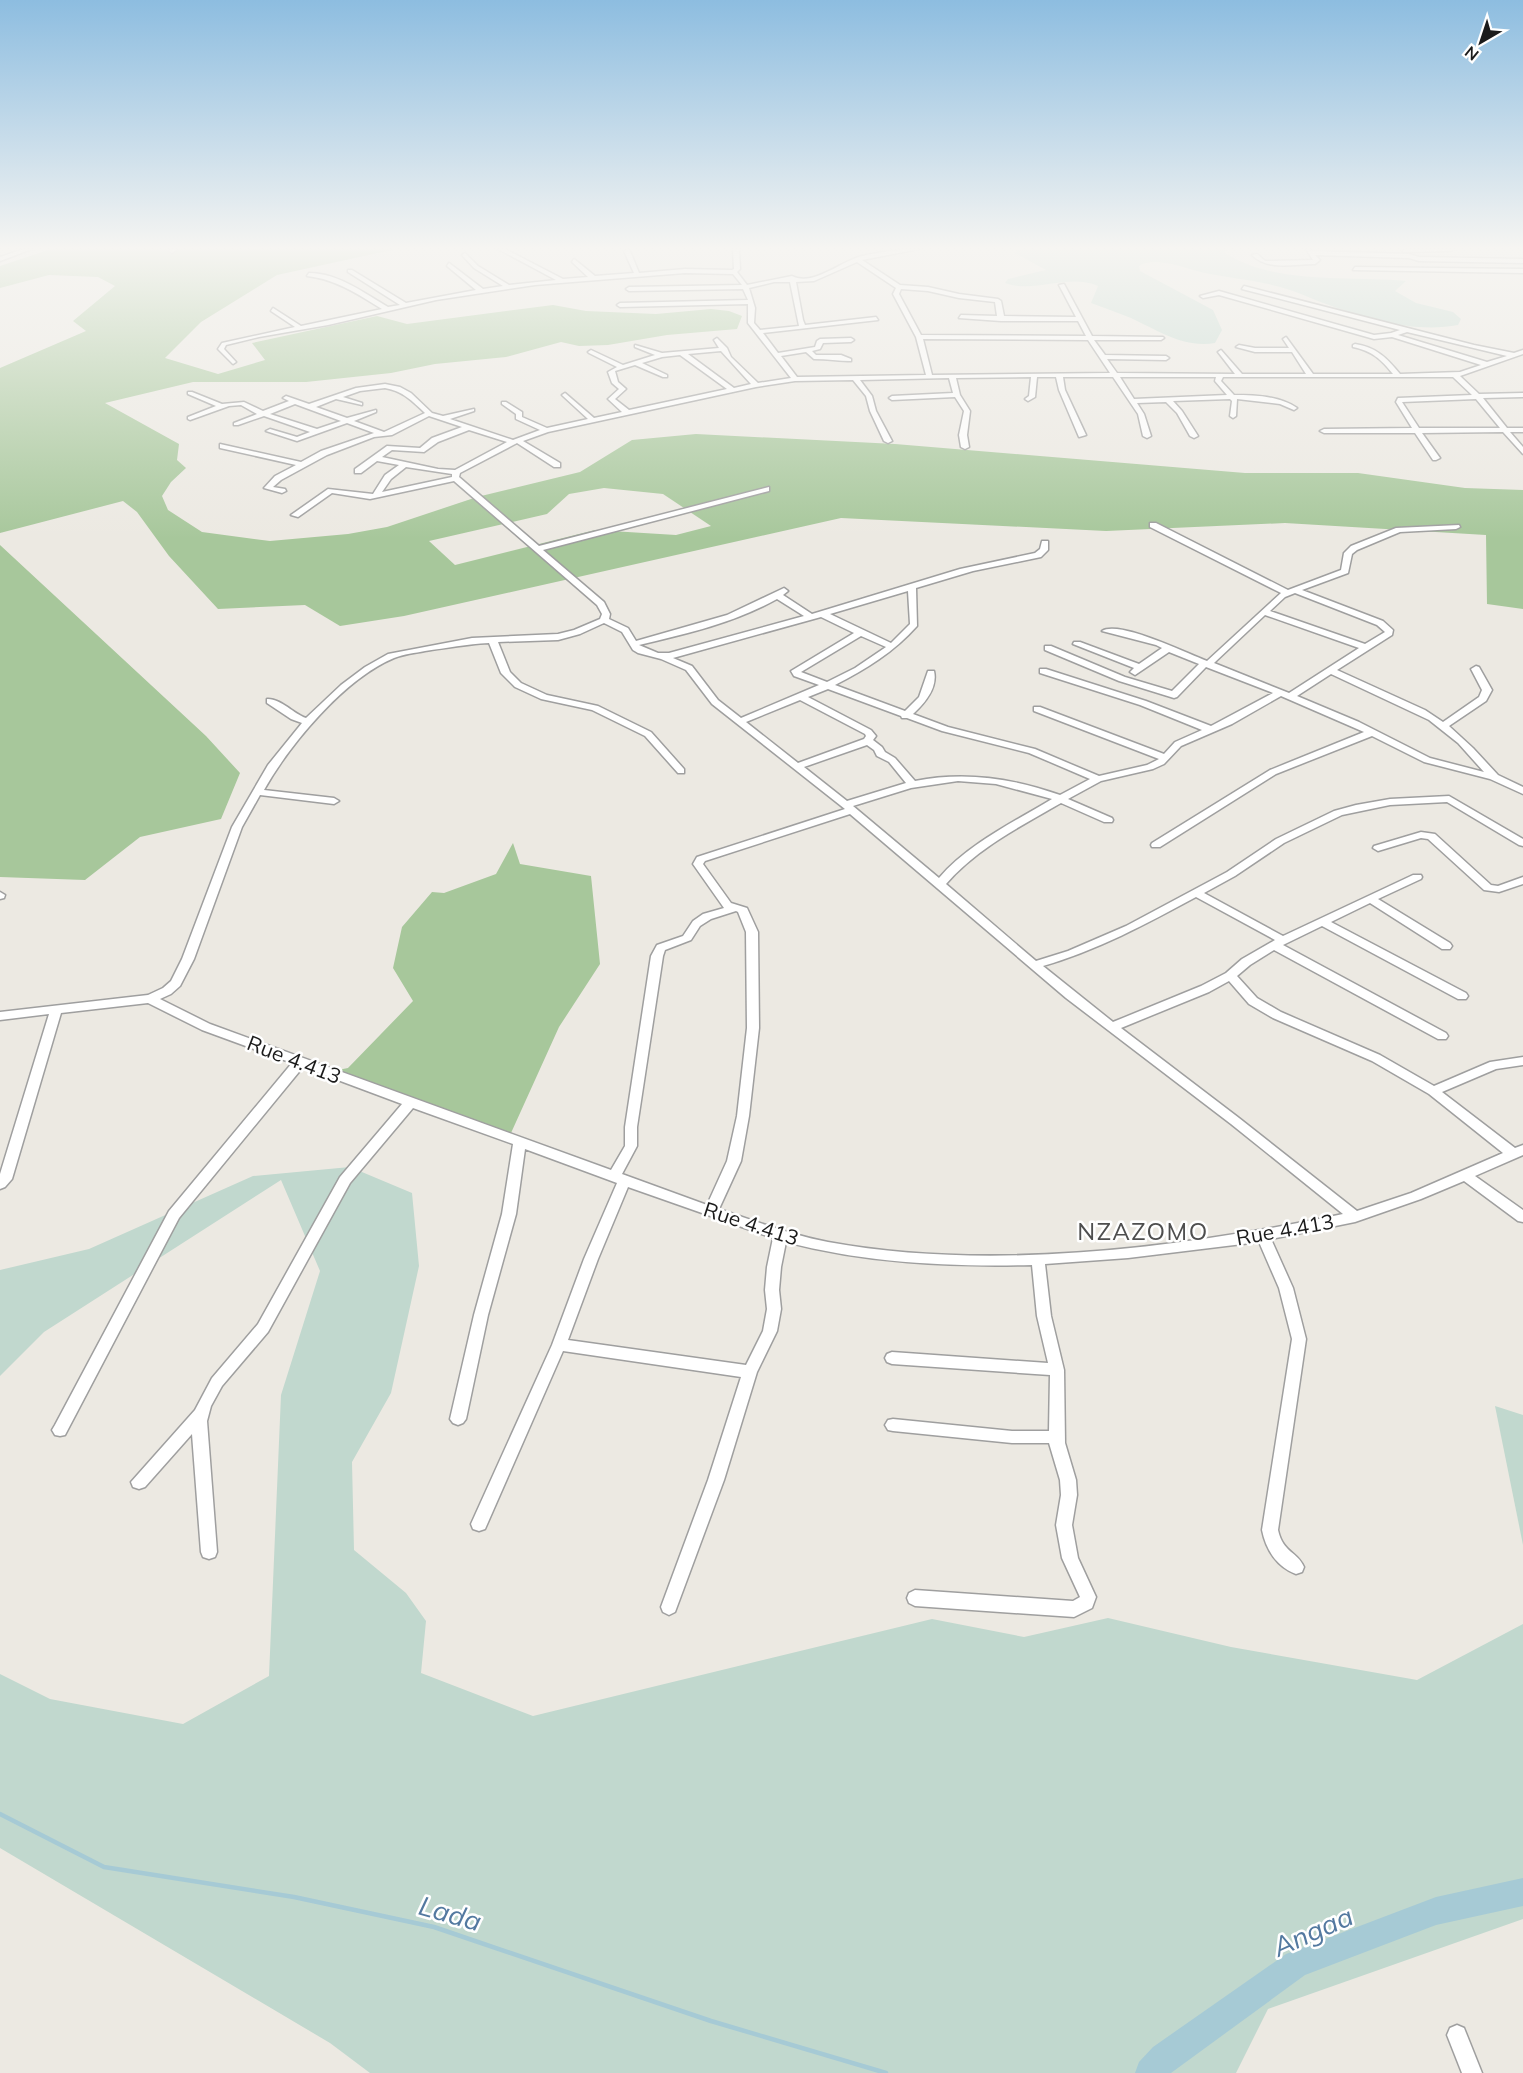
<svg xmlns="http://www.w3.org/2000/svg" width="1523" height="2073" font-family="Mulish,sans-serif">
<rect width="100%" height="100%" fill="#ece9e2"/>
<g fill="#a7c79b" fill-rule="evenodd">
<path d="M51 249H396L277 275 201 322 165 358 218 374 265 360 252 343 377 316 407 324 553 305 586 311 656 314 711 309 729 311 742 316 737 329 667 335 608 345 579 346 561 342 506 357 435 364 391 373 306 382H193L105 403 179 444 177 460 186 468 171 482 162 496 168 510 202 532 270 541 348 534 387 527 477 497 580 472 632 440 696 434 895 444 1245 473H1358L1465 488 1523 490V609L1487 604 1486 535 1285 523 1106 531 841 518 404 616 340 626 305 605 218 609 169 556 137 512 123 501 0 533V368L86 331 73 321 115 286 98 277 49 275 0 288V266ZM604 488 663 494 711 526 676 535 595 530 455 565 429 541 547 514 569 494Z"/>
<path d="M0 545 206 736 240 773 221 819 140 837 85 880 0 877Z"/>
<path d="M513 843 520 864 591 876 600 964 559 1027 511 1133 328 1072 348 1068 413 1001 393 968 402 927 432 892 444 893 496 874Z"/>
</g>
<g fill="#c1d8ce">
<path d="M1018 249H1225V253C1275 285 1348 276 1406 281L1395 291 1416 303 1453 312 1461 319 1458 325C1417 333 1368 320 1329 305 1316 301 1303 294 1290 290 1261 280 1231 279 1201 272 1184 268 1154 256 1139 266L1140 271 1213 310 1222 330 1215 343C1183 348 1159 331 1131 318 1118 313 1105 308 1091 303L1098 286C1068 273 1035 294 1005 283L1008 279 1046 270 1015 253Z"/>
<path d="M350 1167 412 1193 419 1266 391 1393 352 1462 354 1550 406 1593 426 1621 421 1673 533 1716 932 1619 1024 1637 1108 1618 1231 1647 1417 1680 1523 1624V1919L1268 2009 1236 2073H370L330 2043 0 1848V1674L50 1699 183 1724 269 1676 281 1395 320 1271 281 1180 44 1332 0 1376V1270L89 1249 253 1176Z"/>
<path d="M1495 1406 1523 1415V1545Z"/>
</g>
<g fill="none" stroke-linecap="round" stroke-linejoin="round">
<path stroke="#a6cad5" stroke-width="4.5" d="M0 1814 104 1867 294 1897 434 1927 711 2021 886 2073"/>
<path fill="#a6cad5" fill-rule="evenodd" d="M1523 1878V1906L1436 1925 1305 1975 1171 2073H1135L1139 2062 1153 2047 1286 1954 1436 1897Z"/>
<g stroke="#9f9f9f" stroke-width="3">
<g id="minor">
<path d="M24 249H32L0 261V257Z"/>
<path d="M171 249H177L172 253 169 251Z"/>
<path d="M498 249H505L563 279 588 277 572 262 574 259 595 276 634 273 624 251 627 249 630 251 639 273 685 269 732 270 734 269 733 249H739L740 269 737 272 747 285 792 276C813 287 841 261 862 256 880 252 900 249 919 249L862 260 900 285 928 287 959 294 998 299 1001 301 1004 316 1076 317 1059 285 1064 284 1092 336 1163 337 1164 338 1161 340H1094L1105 355 1166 356 1169 358 1166 360 1107 359 1117 373 1235 374 1218 352 1221 350 1242 374H1306L1292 352H1255L1236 347 1239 345 1255 348H1289L1283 339 1286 337 1313 374H1393C1381 359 1372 351 1353 347V345L1355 344C1376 347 1387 358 1400 374L1460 372 1481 365 1392 337 1374 339 1219 295 1203 298 1200 296 1219 291 1374 335 1391 333 1400 330 1242 289 1244 286 1474 345 1514 353 1523 350V354L1460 376 1479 394 1523 393V397L1483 398 1507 428H1523V432H1510L1523 447V454L1503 432 1422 433 1440 458 1436 460H1433L1415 433H1324L1320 431 1324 429 1412 428 1396 402 1398 398 1472 395 1453 377H1223L1221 381 1234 395C1255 395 1280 396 1297 408L1294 410 1280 404 1237 399 1236 416 1233 418 1230 416 1232 401 1230 399 1173 401 1182 411 1198 436 1194 438 1190 436 1177 413 1166 402 1137 403 1144 414 1151 436 1147 438 1143 436 1138 414 1113 377H1063L1065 390 1086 435 1079 437 1059 390 1056 377H1037L1035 397 1028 401 1025 399 1029 396 1031 377 956 378 960 395 970 411 967 435 969 447 965 449 961 447 959 435 964 411 955 397 892 400 889 398 892 396 953 393 949 378 860 380 872 396 876 411 892 441 888 443 884 441 870 411 866 396 853 380 795 381 756 387 548 432 523 441 560 463V467H554L517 443 460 473 459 477 539 546 769 487V491L543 550 604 602 610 614 609 619 628 628 636 641 727 615 784 588 788 591 783 595 812 614 960 569 1035 553 1040 549 1042 541H1048V550L1041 557 973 571 916 588 917 626C894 652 866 669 835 685L905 711 919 697 928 671H934C938 688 925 703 913 714L948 727 1035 749 1099 776 1147 765 1159 759 1034 711V707H1040L1164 754 1175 742 1202 730 1140 705 1040 673V669H1046L1146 701 1211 726 1273 693 1206 667 1177 697 1174 698 1119 681 1045 650V646H1051L1125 677 1172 691 1199 664 1169 652 1135 675 1130 672 1134 668 1073 644 1074 642H1080L1139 664 1162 648 1156 645 1102 631C1119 620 1186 653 1207 661L1281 593 1150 527V523H1156L1288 590 1341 570 1344 553 1351 546 1396 528 1459 525 1460 527 1456 529 1400 532 1357 550 1352 554 1348 573 1302 590 1383 621 1393 630 1392 635 1337 670 1425 710 1443 722 1479 697 1482 690 1471 669 1476 666 1479 667 1492 690 1486 701 1449 726 1473 748 1498 775 1523 787V794L1490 779 1424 762 1372 736 1276 774 1160 847H1152L1151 845 1152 843 1270 770 1364 732 1281 696 1232 724 1181 746 1164 764 1153 769 1101 781 1068 799 1112 818 1113 820 1112 822H1104L1061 803C1021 826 976 849 946 884L1036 961 1068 951 1126 926 1227 872 1276 839 1334 811 1356 805 1390 799 1449 796 1523 839V846L1519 845 1447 802 1390 805 1342 815 1284 843 1235 876 1204 893 1283 936 1413 875H1421L1422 877 1421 879 1378 899 1450 943 1452 946 1450 949H1442L1370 903 1331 922 1466 993 1468 996 1466 999H1458L1322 926 1283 945 1446 1033 1448 1036 1446 1039H1438L1274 950 1250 965 1237 976 1257 998 1281 1012 1380 1055 1434 1086 1490 1062 1523 1057V1065L1496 1069 1442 1092 1515 1148 1523 1145V1155L1475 1176 1523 1210V1222L1518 1221 1464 1181 1421 1199 1355 1222 1271 1239 1293 1288 1306 1339 1278 1530C1283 1553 1297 1551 1304 1567L1302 1572 1296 1574C1277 1567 1266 1550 1262 1530L1292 1339 1279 1288 1259 1242 1128 1258 1045 1264 1051 1316 1064 1370 1065 1443 1076 1480 1077 1495 1072 1525 1078 1558 1096 1597 1092 1608 1074 1617 915 1606 909 1603 907 1598 909 1593 915 1590 1073 1601 1080 1597 1062 1558 1056 1525 1061 1495 1060 1480 1049 1443H1012L893 1431 888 1430 885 1425 888 1420 893 1419 1012 1431H1049L1050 1375 892 1364 887 1362 885 1358 887 1354 892 1352 1048 1363 1037 1316 1032 1265C948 1267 866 1263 786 1242L781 1267 779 1290 781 1309 777 1331 757 1372 724 1480 675 1612 669 1615 663 1612 661 1607 708 1480 741 1377 563 1351 485 1529 479 1531 473 1529 471 1524 552 1345 584 1259 617 1183 525 1149 516 1214 488 1315 466 1419 463 1423 458 1425 453 1423 450 1419 474 1315 502 1214 513 1144 413 1108 350 1183 268 1332 222 1386 211 1406 207 1421 217 1552 215 1557 209 1559 203 1557 201 1552 192 1434 145 1487 139 1489 133 1487 131 1482 195 1410 212 1378 258 1324 340 1177 402 1104 303 1067 179 1218 65 1435 60 1436 55 1435 52 1430 55 1425 169 1211 292 1063 202 1030 148 1003 61 1013 12 1179 5 1187 0 1189V1174L49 1014 0 1020V1012L148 995 163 988 171 981 182 959 232 827 268 765 302 723 291 719 267 703V699C280 698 294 714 306 718L341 685 365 667 388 654 472 638 558 634 574 630 600 619 602 614 597 605 454 481 370 499 332 493 298 517 291 515 328 489 373 494 385 475 399 465 377 461 361 473H355V469L387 446 420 448 432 438 462 427 429 416 392 435 374 437 327 455 281 480 273 487 285 489 286 491 282 493 264 488 275 476 296 465 220 448V444L301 462 321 451 374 433 347 423 297 441 266 431 270 429 297 437 310 432 264 416 238 425H234V423L257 414 241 405 229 406 190 420 188 419V417L216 406 188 394V392H192L222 404 244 402 263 411 289 401 283 398 286 396 309 404 356 388 385 384 400 387 411 393 432 413 443 416 474 409V411L450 419 513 440 540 430 516 419V414L502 404V402H506L522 412V417L547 428 588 419 563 396 562 395 565 393 594 418 622 412 608 399 619 389 612 383 608 372 617 367 589 353 588 352 591 350 623 365 655 355 635 347V345L662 353 719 348 714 340 717 338 727 348 731 357 758 383 791 378 748 323V304L620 307 617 305 620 303 748 300 743 289 629 291 626 289 629 287 742 285 733 274 685 273 535 285 436 300 328 325 259 337 226 345 224 349 236 362 233 364 218 349 222 343 295 327 271 311 273 308 301 326 382 309C358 294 335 279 307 276L309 273C338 273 364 293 388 307L400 305 348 272V270H352L406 303 476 290 447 266 449 263 483 289 503 286 474 268 462 255 465 253 478 266 509 285 556 280ZM857 262 896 288 893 294 916 337 926 375 797 377 781 356 806 352 814 359C827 359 839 361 851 361V359L841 355H816L812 351 820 349 823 343 851 342 854 340 851 338 820 339 817 341 815 347 778 353 763 333 878 320 876 317 805 325 803 320 796 282 814 281ZM774 282H790L799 326 760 330 754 323 755 308 749 288ZM901 289 928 291 959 298 995 302 997 316 961 315 959 318 1001 321H1078L1086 336 921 335 899 294ZM1407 332 1507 356 1487 362 1398 335ZM923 339 1088 340 1110 373 932 375ZM721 351 751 384 734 388 688 354ZM680 355 727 389 629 410 615 399 626 389 618 382 615 371 635 365 663 377H667V375L642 363 662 357ZM1120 377H1216L1215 381 1227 395 1134 399ZM385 388C403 391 412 401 425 413L384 432 354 421 376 412V410L347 418 316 407 336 399 362 405V403L343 397 360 391ZM1476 399 1500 428H1419L1402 402ZM295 404 341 421 317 429 270 414ZM469 430 507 442 455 470 438 469 382 457 392 450 424 452 438 442ZM406 467 452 474V477L382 492 391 479ZM908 591 910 624 891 643 830 614ZM1295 593 1377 625 1385 632 1365 644 1270 611 1285 597ZM777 599 804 616 669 653H658L639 645C686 634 734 623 777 599ZM1265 615 1359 648 1289 693 1214 663ZM821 617 854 633 791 671 794 676 819 685 741 718 718 700 692 666 673 658ZM604 623 622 632 633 650 638 653 661 659 686 670 712 704 845 809 697 857 693 864 724 908 703 914 693 921 683 936 657 945 651 956 625 1127V1146L611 1170 210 1024 160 999 171 994 180 986 194 959 242 827 260 795 334 804 339 801 334 798 264 790C290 744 344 679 394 658 404 654 415 653 425 651 447 648 467 644 489 643L501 673 515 687 541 699 592 710 645 736 678 773H684V769L651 732 598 706 547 695 521 683 510 672 498 642 558 640 580 634ZM861 636 886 647 855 668 827 682 801 672ZM1331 674 1429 720 1458 743 1484 772 1430 758 1359 722 1297 696ZM828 689 901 716 902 718H907L942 731 1029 753 1090 779 1060 795C1012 778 965 771 915 781L895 758 885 752 882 747 873 740 876 736 871 730 808 697ZM800 700 865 734 866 736 864 739 798 763 746 722ZM867 745 874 750 877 756 889 762 906 783 847 801 804 767ZM958 781 996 784 1052 799C1014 822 968 844 939 878L853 806 911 788ZM850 814 1066 998 1231 1124 1343 1214C1181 1248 991 1272 828 1242 791 1235 755 1221 719 1209L741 1161 749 1116 759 1028 758 932 747 908 731 903 703 864 705 861ZM1196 897 1275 940 1242 959 1226 973 1201 986 1113 1022 1043 966C1098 950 1146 924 1196 897ZM736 911 738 912 746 932 747 1028 737 1116 727 1161 707 1205 622 1174 637 1146V1127L663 956 665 950 691 940 700 926 711 919ZM1229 981 1249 1004 1273 1018 1372 1061 1429 1094 1503 1153 1411 1193 1357 1211 1239 1118 1121 1028 1209 992ZM628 1187 773 1238 767 1267 765 1290 767 1309 763 1331 746 1365 568 1340 598 1259Z"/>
<path d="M1306 249 1312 251 1409 254 1419 257 1523 259V263L1419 261 1409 258 1315 255 1320 260 1315 264C1294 264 1268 271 1252 255L1257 254 1265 261H1269L1313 260Z"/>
<path d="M1405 249H1454L1451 251 1403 252Z"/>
<path d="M1355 267 1523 269V273L1353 270Z"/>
<path d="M1421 832 1435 834 1491 885 1498 886 1523 877V884L1499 892 1484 890 1428 839 1421 838 1378 851 1373 848 1374 846Z"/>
<path d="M0 892 5 895 4 898 0 899Z"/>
<path d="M1457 2025 1464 2028 1482 2073H1462L1447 2035 1450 2028Z"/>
</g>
</g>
<use href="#minor" fill="#fff" fill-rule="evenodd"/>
</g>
<linearGradient id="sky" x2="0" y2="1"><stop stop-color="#8dbde0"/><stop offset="0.46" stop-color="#f6f5f2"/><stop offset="1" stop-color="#f6f5f2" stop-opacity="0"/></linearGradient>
<rect width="1523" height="539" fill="url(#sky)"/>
<g text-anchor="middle" stroke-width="5" stroke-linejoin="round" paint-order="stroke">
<g font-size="21" fill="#1b1b1b" stroke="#fff">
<text transform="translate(294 1060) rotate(21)" y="7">Rue 4.413</text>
<text transform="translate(751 1224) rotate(18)" y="7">Rue 4.413</text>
<text transform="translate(1285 1230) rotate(-10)" y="7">Rue 4.413</text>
</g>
<g font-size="24" letter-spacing="1.5" fill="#4e4e4e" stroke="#fff">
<text x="1143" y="1240">NZAZOMO</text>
</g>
<g font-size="27" font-style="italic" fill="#5379a0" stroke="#fff">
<text transform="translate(450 1914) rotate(16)" y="9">Lada</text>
<text transform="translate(1313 1932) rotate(-24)" y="9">Angaa</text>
</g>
</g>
<g transform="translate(1481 42) rotate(219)" stroke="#ffffff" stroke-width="4.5" paint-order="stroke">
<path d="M0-4.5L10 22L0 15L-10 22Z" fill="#1b1b1b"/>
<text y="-9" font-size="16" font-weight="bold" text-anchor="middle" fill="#1b1b1b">N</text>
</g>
</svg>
